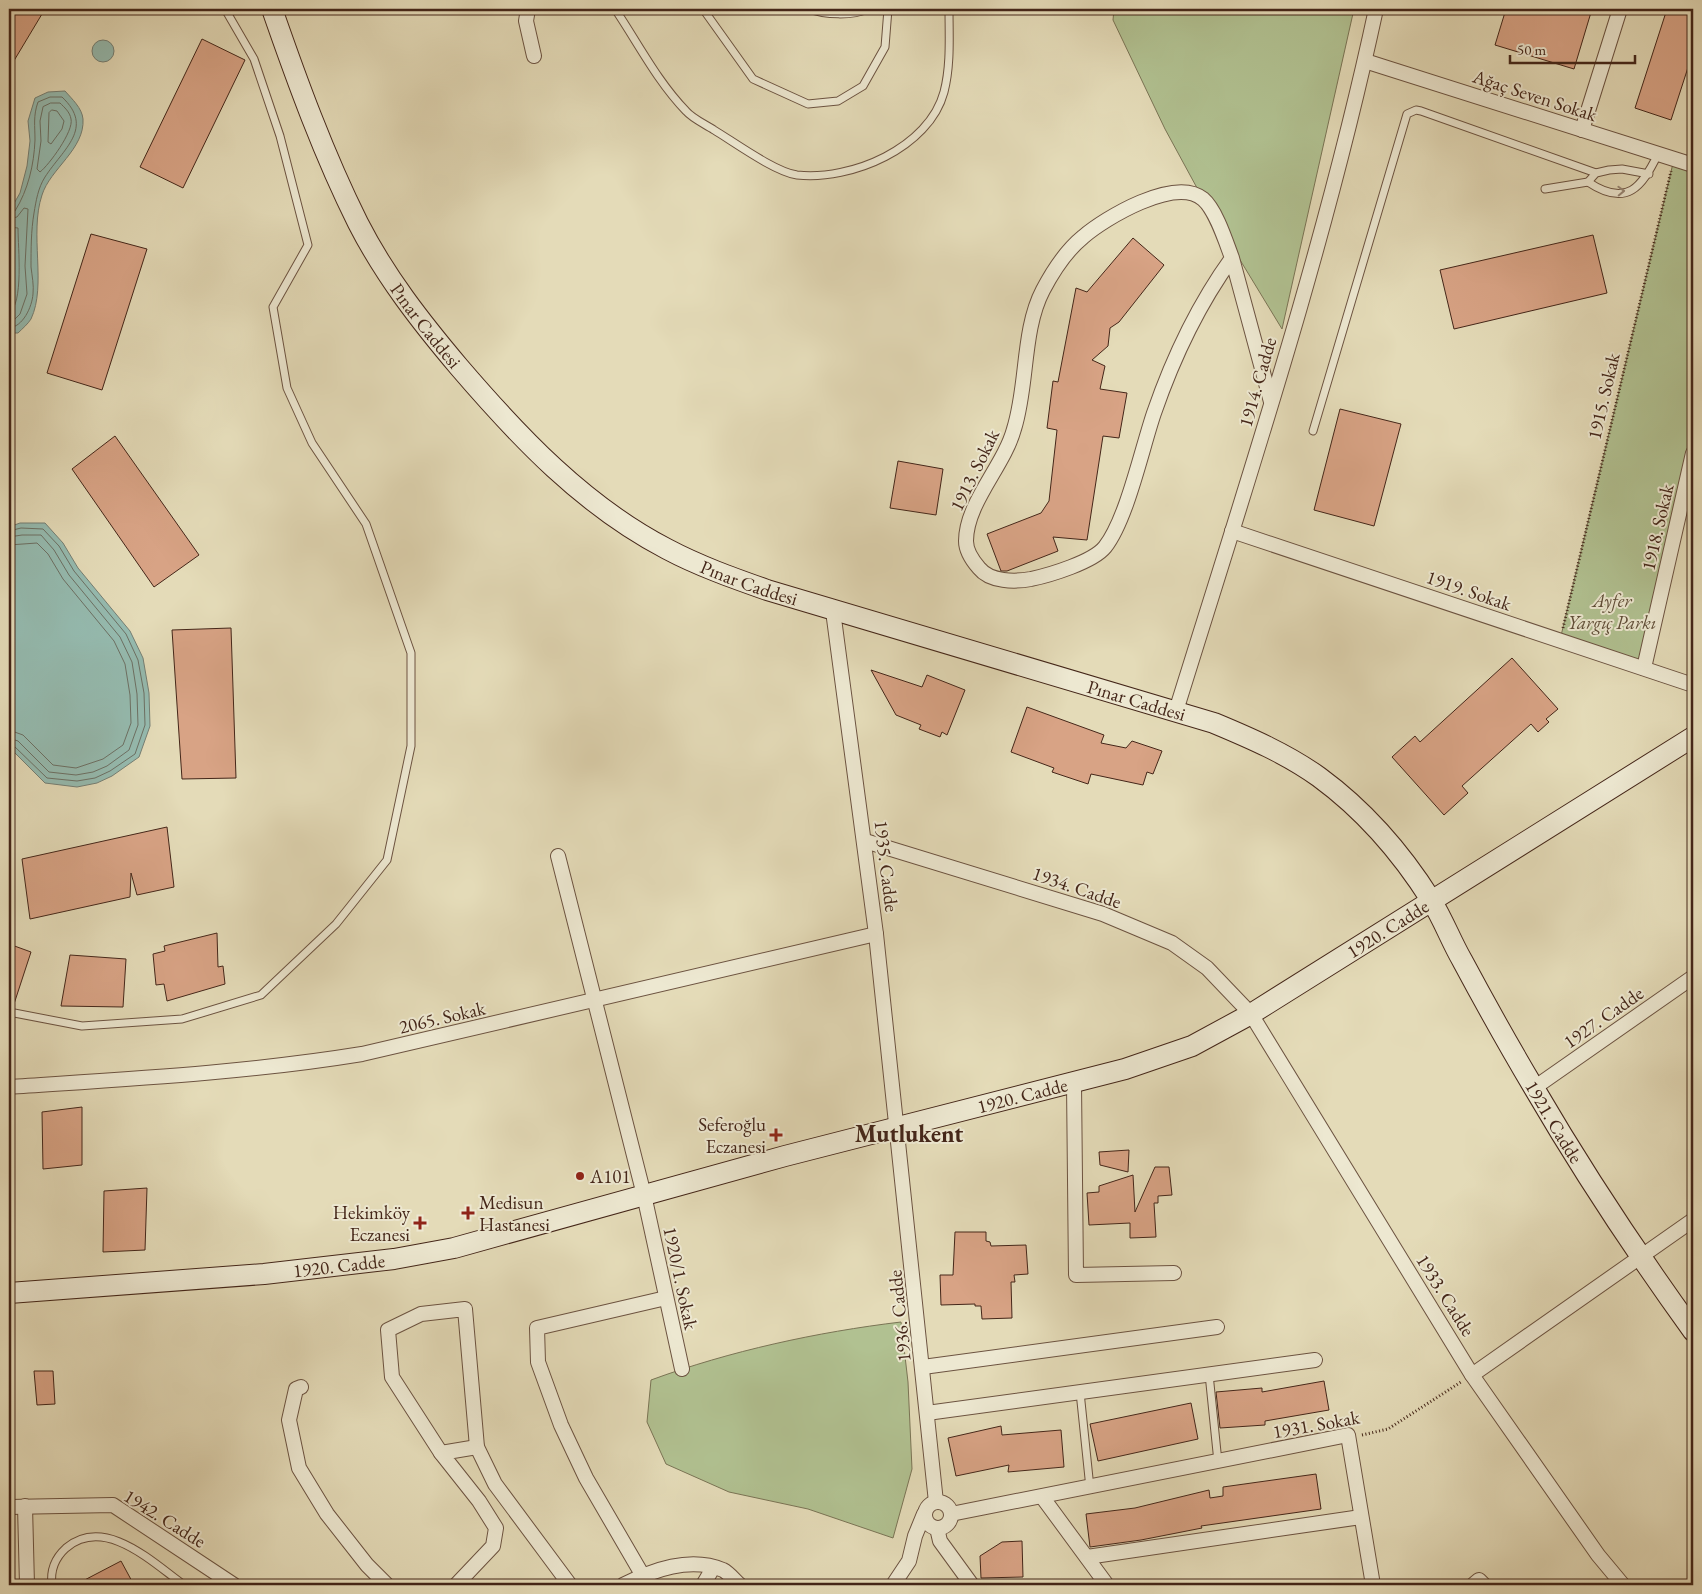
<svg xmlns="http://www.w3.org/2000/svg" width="1702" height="1594" font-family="'EB Garamond',serif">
<rect width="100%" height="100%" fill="#e4dbb8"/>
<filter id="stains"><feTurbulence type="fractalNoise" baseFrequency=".004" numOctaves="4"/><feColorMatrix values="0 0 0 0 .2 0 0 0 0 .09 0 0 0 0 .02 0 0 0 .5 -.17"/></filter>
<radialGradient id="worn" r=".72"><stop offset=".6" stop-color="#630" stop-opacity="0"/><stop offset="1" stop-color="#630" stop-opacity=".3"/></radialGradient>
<g fill="#b1c191" stroke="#7a7455">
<path d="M1114 9H1354L1282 329 1203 199 1165 129 1113 20Z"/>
<path d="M1674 159 1693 165V453L1644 668 1560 640Z"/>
<path d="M901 1322 908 1382 912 1469 893 1538 808 1509 729 1492 666 1464 647 1422 651 1380C730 1351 817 1332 901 1322Z"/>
</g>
<g fill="#95bbb0" stroke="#757f74">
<circle cx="103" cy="51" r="11"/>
<path d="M65 91C72 99 82 108 83 119 85 149 50 169 42 195 29 234 47 285 31 319 28 324 22 329 18 333H9V212L20 193 27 166 30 141 28 121 35 98 48 92Z"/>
<path d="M20 523H45L63 543 78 568 130 631 143 658 149 693 150 726 139 757 112 776 97 783 77 787 45 783 9 747V527Z"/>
</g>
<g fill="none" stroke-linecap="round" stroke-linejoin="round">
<g stroke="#6c7064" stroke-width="1">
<path d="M51 103H60C64 107 70 112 71 119 74 131 49 165 40 172L37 169 41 141 40 121 43 107Z"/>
<path d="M52 110 57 111 64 121 62 129 51 144 48 142 49 113Z"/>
<path d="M9 213 15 211C28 190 34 165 35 140 35 126 33 116 38 102L50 97H62C95 128 63 149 45 177 38 188 36 201 34 213 31 231 31 249 31 267 32 276 34 285 33 294 32 307 23 327 9 328"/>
<path d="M9 219 17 217 24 208 28 209 25 266 27 294 20 314 13 321 9 322"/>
<path d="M9 227 18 228C18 248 24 303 9 314"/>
<path d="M9 531 21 528 43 529 59 546 74 571 126 634 138 660 144 693 145 725 135 754 110 771 95 778 77 781 47 778 14 746 9 744"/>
<path d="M9 537 22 535H41L54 550 69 575 120 637 132 662 137 694 138 725 129 750 107 766 93 772 76 775 49 772 18 741 9 738"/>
<path d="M9 545 37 543 48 554 63 579 114 641 125 664 130 695 131 723 123 745 103 759 76 768 53 765 23 735 9 730"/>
</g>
</g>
<g fill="#d8a385" stroke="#442619">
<path d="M9 9H45L9 69Z"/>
<path d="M1506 9H1592L1574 69 1495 45Z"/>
<path d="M1667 9H1693V52L1671 120 1635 108Z"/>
<path d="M202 39 245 60 183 188 140 167Z"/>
<path d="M91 234 147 249 102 390 47 373Z"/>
<path d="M1593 235 1607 293 1454 329 1440 270Z"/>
<path d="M1133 238 1164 265 1119 322 1110 328 1108 346 1092 360 1105 366 1100 389 1127 393 1119 438 1103 436 1087 540 1053 537 1058 551 1007 571H1001L987 534 1041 513 1049 501 1057 430 1047 428 1053 381 1058 382 1076 288 1087 292Z"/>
<path d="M1340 409 1401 424 1374 526 1314 510Z"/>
<path d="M115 436 199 555 154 587 72 469Z"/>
<path d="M898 461 943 469 936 515 890 508Z"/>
<path d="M231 628 236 778 182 779 172 630Z"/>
<path d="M1512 658 1558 709 1546 719 1549 722 1538 732 1531 724 1462 786 1468 793 1444 815 1392 757 1415 736 1420 742Z"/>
<path d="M871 670 922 687 927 675 965 690 947 735 942 732 940 737 919 729 921 725 896 715Z"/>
<path d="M1027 707 1104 735 1101 743 1126 748 1132 741 1162 751 1153 774 1147 772 1143 785 1091 774 1088 784 1052 772 1054 768 1011 752Z"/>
<path d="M167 827 174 887 137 895 131 873 130 897 30 919 22 859Z"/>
<path d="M217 933 218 967 223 966 225 984 167 1001 164 984 156 985 153 954 165 951 164 946Z"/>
<path d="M9 944 31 952 13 1007H9Z"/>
<path d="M70 955 126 959 123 1007 61 1006Z"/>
<path d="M82 1107V1165L43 1169 42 1112Z"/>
<path d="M1129 1150 1128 1172 1100 1165 1099 1152Z"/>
<path d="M1155 1167H1169L1172 1195 1158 1196V1203H1154L1156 1237 1130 1238V1223L1089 1225 1087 1193 1099 1192V1186L1133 1175 1135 1212Z"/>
<path d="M147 1188 145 1250 103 1252 104 1191Z"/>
<path d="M955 1232H986V1241L990 1242 991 1246 1026 1245 1028 1274 1014 1275 1015 1282H1011L1012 1318 982 1319 981 1306H975V1304L941 1305 940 1275H953Z"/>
<path d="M34 1371H53L55 1404 37 1405Z"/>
<path d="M1324 1381 1329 1410 1265 1421V1425L1220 1428 1216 1392 1262 1388V1392Z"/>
<path d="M1191 1403 1198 1439 1098 1461 1090 1424Z"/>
<path d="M1001 1426 1002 1435 1061 1430 1064 1467 1008 1472 1009 1465 956 1476 948 1438Z"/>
<path d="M1316 1474 1321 1509 1201 1526 1202 1528 1141 1540 1090 1547 1086 1514 1135 1508 1209 1490 1210 1498 1223 1496V1487Z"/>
<path d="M1022 1541 1023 1577 981 1578 980 1556 1002 1542Z"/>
<path d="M121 1561 134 1585H75Z"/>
</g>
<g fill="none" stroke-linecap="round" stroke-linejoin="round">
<g stroke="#6c5341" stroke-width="9">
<g id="lane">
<path d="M615 9C638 43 657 81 686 111 693 119 705 124 714 130 734 142 775 172 797 175 851 181 929 148 944 92 951 65 949 36 949 9"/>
<path d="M703 9 753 79 808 104 838 101 863 86 885 47 888 9"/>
<path d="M810 9C824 15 853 16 867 9"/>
<path d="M1588 182C1627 208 1642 187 1658 154"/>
<path d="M1545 189 1588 182 1596 173 1609 170 1622 169 1649 174"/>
<path d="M1313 431 1407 114 1416 110 1421 111 1596 173"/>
<path d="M9 1012 82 1026 182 1019 261 995 336 924 387 860 411 746V653L366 524 312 443 287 388 273 307 308 245 280 136 254 59 225 9"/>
<path d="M1209 1374 1218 1462"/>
<path d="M1080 1392 1090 1488"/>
<path d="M52 1585C50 1570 55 1558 66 1548 105 1515 153 1563 184 1585"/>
</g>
</g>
<g stroke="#6c5341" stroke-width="16">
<g id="street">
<path d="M528 9 526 21 534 56"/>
<path d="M1365 61 1693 165"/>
<path d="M1582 130 1620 9"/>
<path d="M1232 258C1198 305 1173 358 1154 413 1142 448 1127 519 1105 547 1093 562 1050 575 1031 579 1015 582 990 582 979 568 972 560 966 551 966 541 966 503 1004 466 1014 429 1028 385 1022 330 1043 290 1053 271 1067 250 1083 237 1105 218 1175 176 1203 199 1216 210 1226 242 1232 258L1271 402"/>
<path d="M1232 531 1693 685"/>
<path d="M833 611 876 934 936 1502"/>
<path d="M1644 668 1693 453"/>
<path d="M1176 711C1248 479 1325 247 1376 9"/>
<path d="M865 841 1103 914 1172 943 1207 968 1251 1014 1472 1375 1598 1555 1623 1585"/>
<path d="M558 856 644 1195 682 1369"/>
<path d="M1074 1084 1076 1275 1174 1273"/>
<path d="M9 1087C127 1079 245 1073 362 1054L876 934"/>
<path d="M1534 1088 1693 977"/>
<path d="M923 1367 1217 1327"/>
<path d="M1472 1375 1693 1220"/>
<path d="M301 1387 296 1389 289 1420 299 1468 327 1514 367 1565 387 1585"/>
<path d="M927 1413 1315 1360"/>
<path d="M441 1453 392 1377 388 1330 421 1314 465 1309 477 1447 495 1484 570 1585"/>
<path d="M1043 1498 1107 1585"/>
<circle cx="938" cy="1515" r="13"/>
<path d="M25 1506 27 1585"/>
<path d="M9 1507 113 1505 234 1585"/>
<path d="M951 1514 1348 1435 1373 1585"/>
<path d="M937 1528 940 1541 972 1585"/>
<path d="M1087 1557 1361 1517"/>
<path d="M643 1576 586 1478 561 1425 538 1362 537 1328 666 1298"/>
<path d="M456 1585 493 1546 496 1528 479 1501 441 1453 477 1447"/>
<path d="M623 1585C653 1570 690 1556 723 1570 729 1573 735 1581 740 1585"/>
<path d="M703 1585 713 1568"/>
<path d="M893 1585 909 1561 915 1536 924 1514"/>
<path d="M1473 1585 1479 1580 1484 1585"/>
</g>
</g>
<g stroke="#442619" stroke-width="22">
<g id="secondary">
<path id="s1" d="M272 9C297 81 324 155 358 223 385 276 421 322 459 367 519 437 584 506 667 549 699 566 733 578 767 590L1214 723C1250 738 1287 754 1319 777 1364 810 1402 854 1431 900 1443 919 1451 941 1462 960 1485 1003 1509 1046 1534 1088 1583 1172 1636 1252 1693 1331"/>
<path id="s2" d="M9 1293 264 1274 394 1259 454 1248 785 1156 1125 1069 1192 1046 1251 1014 1693 737"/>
</g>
</g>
<g stroke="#442619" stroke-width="3" stroke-dasharray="1 2.5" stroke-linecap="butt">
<path d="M1563 628 1671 171"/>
<path d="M1362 1435 1388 1429 1461 1382"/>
</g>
<use href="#lane" stroke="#ede8d1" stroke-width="7"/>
<use href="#street" stroke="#ede8d1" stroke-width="14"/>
<use href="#secondary" stroke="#ede8d1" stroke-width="20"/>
</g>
<defs><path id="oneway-chevron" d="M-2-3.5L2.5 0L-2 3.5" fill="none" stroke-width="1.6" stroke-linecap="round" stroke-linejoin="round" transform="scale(1.25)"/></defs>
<use stroke="#988775" href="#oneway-chevron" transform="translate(1621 191) rotate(-2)"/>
<g fill="#8f2418" stroke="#ede8d1" stroke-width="2">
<path d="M773.5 1127.5h5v5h5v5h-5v5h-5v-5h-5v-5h5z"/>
<circle cx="580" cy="1176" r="5"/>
<path d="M465.5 1205.5h5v5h5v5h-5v5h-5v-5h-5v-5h5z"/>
<path d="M417.5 1215.5h5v5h5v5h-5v5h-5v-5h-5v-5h5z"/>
</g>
<g text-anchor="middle" stroke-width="4" stroke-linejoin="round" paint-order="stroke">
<g font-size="19" fill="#442619" stroke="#ede8d1">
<text transform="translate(1535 95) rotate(18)" y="7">Ağaç Seven Sokak</text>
<text dy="7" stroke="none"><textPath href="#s1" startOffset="354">Pınar Caddesi</textPath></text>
<text transform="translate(1257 382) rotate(-74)" y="7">1914. Cadde</text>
<text transform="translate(1603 396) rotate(-77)" y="7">1915. Sokak</text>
<text transform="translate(974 470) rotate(-64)" y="7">1913. Sokak</text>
<text transform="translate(1657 527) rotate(-77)" y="7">1918. Sokak</text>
<text dy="7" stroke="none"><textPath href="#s1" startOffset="774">Pınar Caddesi</textPath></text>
<text transform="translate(1469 590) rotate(19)" y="7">1919. Sokak</text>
<text dy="7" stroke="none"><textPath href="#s1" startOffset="1179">Pınar Caddesi</textPath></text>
<text transform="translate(887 866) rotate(83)" y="7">1935. Cadde</text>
<text transform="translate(1077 887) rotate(19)" y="7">1934. Cadde</text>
<text dy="7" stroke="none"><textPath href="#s2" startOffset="1441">1920. Cadde</textPath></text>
<text transform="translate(442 1017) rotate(-13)" y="7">2065. Sokak</text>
<text transform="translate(1603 1017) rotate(-35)" y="7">1927. Cadde</text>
<text dy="7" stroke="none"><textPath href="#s2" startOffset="1036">1920. Cadde</textPath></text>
<text dy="7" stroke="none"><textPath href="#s1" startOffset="1799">1921. Cadde</textPath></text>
<text dy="7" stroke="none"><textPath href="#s2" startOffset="331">1920. Cadde</textPath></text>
<text transform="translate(681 1278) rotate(78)" y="7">1920/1. Sokak</text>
<text transform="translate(1446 1295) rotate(58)" y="7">1933. Cadde</text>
<text transform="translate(899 1316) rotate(-96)" y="7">1936. Cadde</text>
<text transform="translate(1316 1424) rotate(-10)" y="7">1931. Sokak</text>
<text transform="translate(165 1518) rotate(32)" y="7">1942. Cadde</text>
</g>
<g font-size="19" font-style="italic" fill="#5f4d37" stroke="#ede8d1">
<text x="1612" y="607">Ayfer<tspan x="1612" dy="22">Yargıç Parkı</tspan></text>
</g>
<g font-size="19" fill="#442619" stroke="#ede8d1" text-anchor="end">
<text x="766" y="1131">Seferoğlu<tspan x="766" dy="22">Eczanesi</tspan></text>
<text x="590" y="1183" text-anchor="start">A101</text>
<text x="479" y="1209" text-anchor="start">Medisun<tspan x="479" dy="22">Hastanesi</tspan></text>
<text x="410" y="1219">Hekimköy<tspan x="410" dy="22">Eczanesi</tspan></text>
</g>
<g font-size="24" font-weight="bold" fill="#442619" stroke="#ede8d1">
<text x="909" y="1142">Mutlukent</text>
</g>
</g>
<rect width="1702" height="1594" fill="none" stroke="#e4dbb8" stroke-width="30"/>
<rect x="10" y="10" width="1682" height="1574" fill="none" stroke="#442619" stroke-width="2.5"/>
<rect x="15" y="15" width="1672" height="1564" fill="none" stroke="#442619"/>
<path d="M1510 55v8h125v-8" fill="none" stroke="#442619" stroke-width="2.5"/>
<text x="1517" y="55" font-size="15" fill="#442619" stroke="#ede8d1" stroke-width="4" paint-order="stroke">50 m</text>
<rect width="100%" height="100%" filter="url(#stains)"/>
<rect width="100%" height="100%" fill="url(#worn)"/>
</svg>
